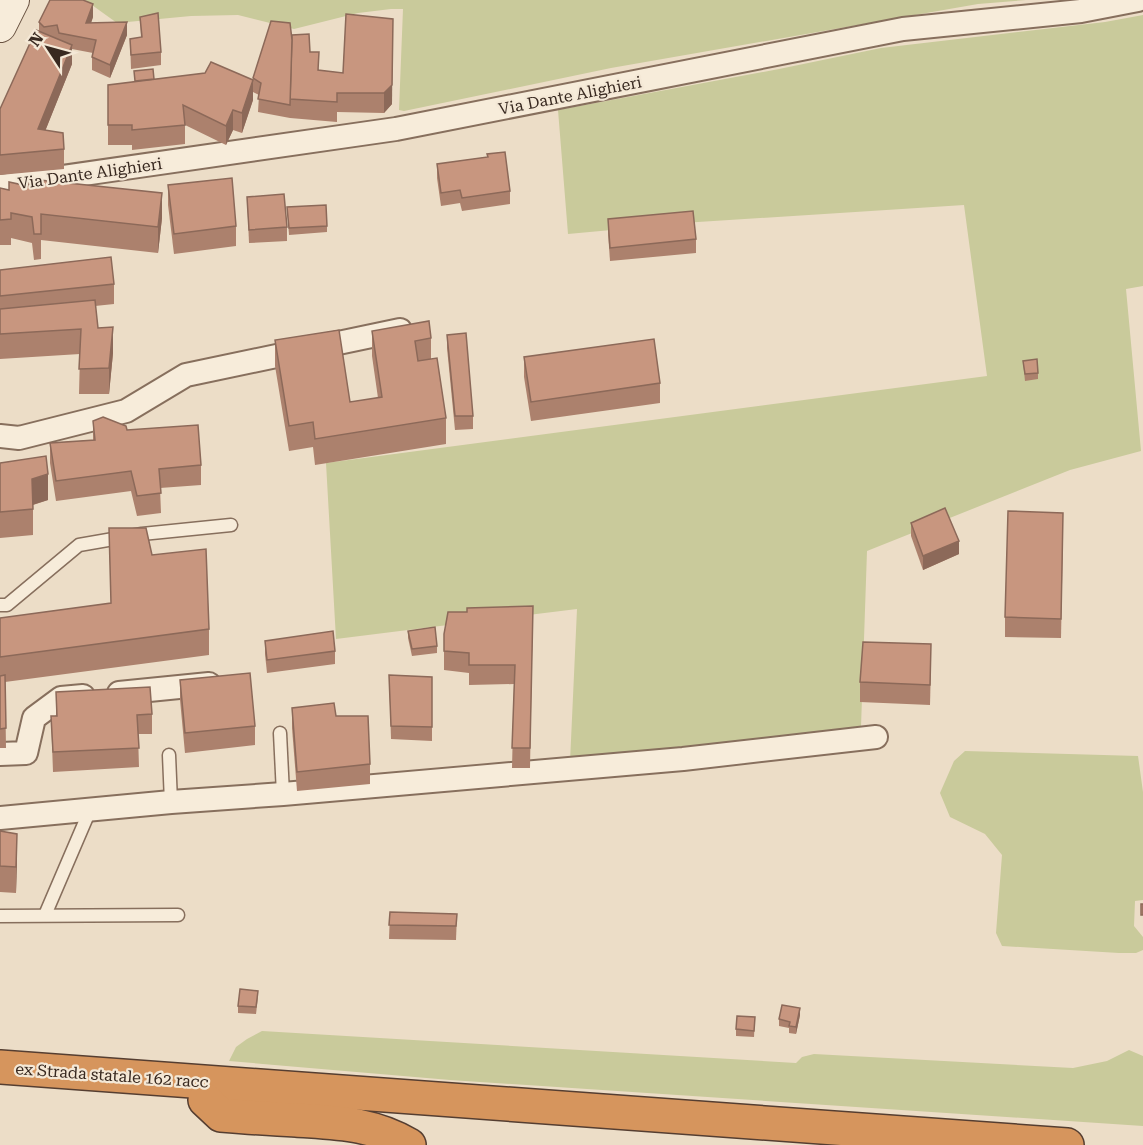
<svg xmlns="http://www.w3.org/2000/svg" width="1143" height="1145" font-family="'Roboto Serif',serif">
<rect width="100%" height="100%" fill="#ecddc7"/>
<g fill="#c9ca9b">
<path d="M85 0H1026L978 4 611 68 404 111 399 110 403 9H391L358 13 294 29 238 15 191 16 117 23Z"/>
<path d="M1143 15V286L1126 289 1141 451 1070 470 867 551 861 727 718 743 570 762 577 609 336 639 326 463 987 376 964 205 698 222 568 234 558 110 779 69 881 48 1105 22Z"/>
<path d="M965 751 1138 756 1143 792V900L1135 901 1134 926 1143 937V950L1136 953H1119L1002 946 996 933 1002 855 985 834 950 817 940 793 954 761Z"/>
<path d="M262 1031 796 1063 802 1057 814 1054 1073 1068 1107 1061 1129 1050 1143 1056V1126L450 1080 229 1061 236 1047 247 1039Z"/>
</g>
<g fill="none" stroke-linecap="round" stroke-linejoin="round">
<g stroke="#876f5d" stroke-width="15">
<g id="lane">
<path d="M0 605H7L79 545 142 534 231 525"/>
<path d="M280 733 283 794"/>
<path d="M169 755 171 802"/>
<path d="M45 915 90 810"/>
<path d="M0 916 178 915"/>
</g>
</g>
<g stroke="#876f5d" stroke-width="26">
<g id="street">
<path d="M0 186 396 129 903 29 1081 11 1138 0"/>
<path d="M0 436 19 438 126 411 186 375 400 330"/>
<path d="M119 693 209 684"/>
<path d="M0 754 26 753 34 718 61 698 83 696"/>
<path d="M0 818 171 802 283 794 683 759 876 737"/>
</g>
</g>
<g stroke="#685140" stroke-width="34">
<path id="secondary" d="M0 26 13 0"/>
</g>
<g stroke="#553e31" stroke-width="36">
<g id="highway">
<path d="M0 1067 1067 1145"/>
<path d="M205 1100 221 1115C246 1117 271 1119 296 1120 338 1123 371 1123 409 1145"/>
</g>
</g>
<use href="#lane" stroke="#f7ecda" stroke-width="12"/>
<use href="#street" stroke="#f7ecda" stroke-width="22"/>
<use href="#secondary" stroke="#f7ecda" stroke-width="32"/>
<use href="#highway" stroke="#d6955d" stroke-width="33"/>
</g>
<g fill="#ac816d">
<path d="M346 14 392 104 384 113 337 112V122L290 118 258 112 259 95 253 92V100L242 133 233 130 226 145 185 125V144L132 150V145H108V85L154 79 253 80V78L292 40 310 52 319 70 343 73Z"/>
<path d="M93 17 91 23 127 35 110 78 92 70V57L93 53 72 49V64L45 131 64 149V169L0 175V109L39 31V22Z"/>
<path d="M140 17 161 52V65L131 69 130 39 141 38Z"/>
<path d="M487 154 510 191V204L462 211 460 203 441 206 437 178V164L487 157Z"/>
<path d="M168 185 236 226V246L174 254 168 205Z"/>
<path d="M0 188 162 218 158 253 41 240V259L34 260 32 243 11 238V245H0Z"/>
<path d="M247 197 287 227V241L249 243Z"/>
<path d="M287 207 327 226V232L289 235Z"/>
<path d="M608 219 696 239V253L610 261 608 233Z"/>
<path d="M0 270 114 284V304L95 306 98 328 113 353 109 394H79L80 354 0 359Z"/>
<path d="M372 331 431 338V359L446 418V444L315 465 313 447 289 451 275 366V340L350 402 378 398 372 356Z"/>
<path d="M447 335 473 416V429L455 430 447 348Z"/>
<path d="M524 357 660 383V403L531 421 524 377Z"/>
<path d="M1023 361 1038 373V379L1025 381Z"/>
<path d="M93 421 127 430 201 465V485L160 488 161 513 137 516 131 491 56 501 50 463V443L93 440Z"/>
<path d="M0 463 48 500 33 505V535L0 538Z"/>
<path d="M911 523 959 554 923 570 911 536Z"/>
<path d="M109 528 152 555 209 629V655L5 682 6 748H0V624L111 603Z"/>
<path d="M1063 532 1061 638 1005 637V617Z"/>
<path d="M533 606 530 768H512L514 684 469 685V673L444 670V634L467 612Z"/>
<path d="M408 631 437 646V653L412 656 408 638Z"/>
<path d="M265 641 335 651V664L267 673 265 654Z"/>
<path d="M931 664 930 705 860 702V682Z"/>
<path d="M389 675 432 677V741L391 739Z"/>
<path d="M180 680 255 726V745L185 753 180 700Z"/>
<path d="M56 692 152 714V734H138L139 767 53 772 51 716H56Z"/>
<path d="M292 708 336 716 370 764V784L297 791 292 728Z"/>
<path d="M0 831 17 859 16 893 0 892Z"/>
<path d="M390 912 457 914 456 940 389 939Z"/>
<path d="M258 997 256 1014 238 1013V1006Z"/>
<path d="M800 1015 796 1034 789 1033V1028L779 1026V1019Z"/>
<path d="M755 1017 754 1037 736 1036V1029Z"/>
</g>
<g fill="#8c6959">
<path d="M93 4V17L86 37V23Z"/>
<path d="M393 19 392 104 384 113V93Z"/>
<path d="M127 22V35L110 78V65Z"/>
<path d="M72 45V64L38 149V129Z"/>
<path d="M253 80V100L242 133V113Z"/>
<path d="M233 110V130L226 145V126Z"/>
<path d="M162 193V218L158 253V227Z"/>
<path d="M113 327V353L109 394V368Z"/>
<path d="M48 474V500L32 505V479Z"/>
<path d="M959 541V554L923 570V556Z"/>
<path d="M17 834V859L16 893V867Z"/>
<path d="M800 1008V1015L796 1034V1027Z"/>
</g>
<g fill="#c8967f" stroke="#8c6959" stroke-width="1.5">
<path d="M50 0H83L93 4 86 23 127 22 110 65 92 57 96 40 59 33 57 25 44 27 39 22Z"/>
<path d="M158 13 161 52 131 55 130 39 142 37 140 17Z"/>
<path d="M346 14 393 19 392 85 384 93H337V102L290 99 292 35 309 34 310 52H319L318 70 343 73Z"/>
<path d="M271 21 290 23 292 40 290 105 258 99 261 83 253 78Z"/>
<path d="M36 30 72 45 38 129 63 133 64 149 0 155V109Z"/>
<path d="M211 62 253 80 242 113 233 110 226 126 183 105 185 125 132 130V125H108V85L205 73Z"/>
<path d="M153 69 154 79 135 81 134 71Z"/>
<path d="M505 152 510 191 462 198 460 190 441 193 437 164 488 157 487 154Z"/>
<path d="M232 178 236 226 174 234 168 185Z"/>
<path d="M30 179 162 193 158 227 41 214V234H34L32 217 11 213V219L0 220V188L9 190V182L28 186Z"/>
<path d="M284 194 287 227 249 230 247 197Z"/>
<path d="M326 205 327 226 289 228 287 207Z"/>
<path d="M693 211 696 239 610 248 608 219Z"/>
<path d="M111 257 114 284 0 296V270Z"/>
<path d="M95 300 98 328 113 327 109 368 79 369 81 329 0 334V309Z"/>
<path d="M429 321 431 338 415 341 418 361 437 358 446 418 315 439 313 422 289 426 275 340 339 330 350 402 382 397 372 331Z"/>
<path d="M466 333 473 416H455L447 335Z"/>
<path d="M654 339 660 383 531 402 524 357Z"/>
<path d="M1037 359 1038 373 1025 374 1023 361Z"/>
<path d="M103 417 126 426 127 430 198 425 201 465 159 469 161 493 137 496 131 471 56 481 50 443 95 440 93 421Z"/>
<path d="M46 456 48 474 32 479 33 509 0 512V463Z"/>
<path d="M945 508 959 541 923 556 911 523Z"/>
<path d="M1008 511 1063 513 1061 619 1005 617Z"/>
<path d="M109 528H146L152 555 206 549 209 629 0 657V618L111 603Z"/>
<path d="M533 606 530 748H512L515 665H469V653L444 651V634L448 612H467V608Z"/>
<path d="M435 627 437 646 412 649 408 631Z"/>
<path d="M333 631 335 651 267 660 265 641Z"/>
<path d="M863 642 931 644 930 685 860 682Z"/>
<path d="M250 673 255 726 185 733 180 680Z"/>
<path d="M5 675 6 728 0 729V676Z"/>
<path d="M389 675 432 677V727L391 726Z"/>
<path d="M150 687 152 714 137 715 139 748 53 752 51 716H57L56 692Z"/>
<path d="M334 703 336 716H368L370 764 297 772 292 708Z"/>
<path d="M0 831 17 834 16 867 0 866Z"/>
<rect x="1141" y="904" width="2" height="11"/>
<path d="M390 912 457 914 456 926 389 925Z"/>
<path d="M240 989 258 991 256 1007 238 1006Z"/>
<path d="M782 1005 800 1008 796 1027 789 1026 790 1022 779 1019Z"/>
<path d="M737 1016 755 1017 754 1031 736 1029Z"/>
</g>
<g text-anchor="middle" stroke-width="4.5" stroke-linejoin="round" paint-order="stroke">
<g font-size="16" fill="#382920" stroke="#f4e8d6">
<text transform="translate(570 95) rotate(-11)" y="6">Via Dante Alighieri</text>
<text transform="translate(90 173) rotate(-8)" y="6">Via Dante Alighieri</text>
<text transform="translate(112 1075) rotate(4)" y="6">ex Strada statale 162 racc</text>
</g>
</g>
<g transform="translate(48 48) rotate(306)" stroke="#f4e8d6" stroke-width="4.5" paint-order="stroke">
<path d="M0-4.5L10 22L0 15L-10 22Z" fill="#382920"/>
<text y="-9" font-size="16" font-weight="bold" text-anchor="middle" fill="#382920">N</text>
</g>
</svg>
